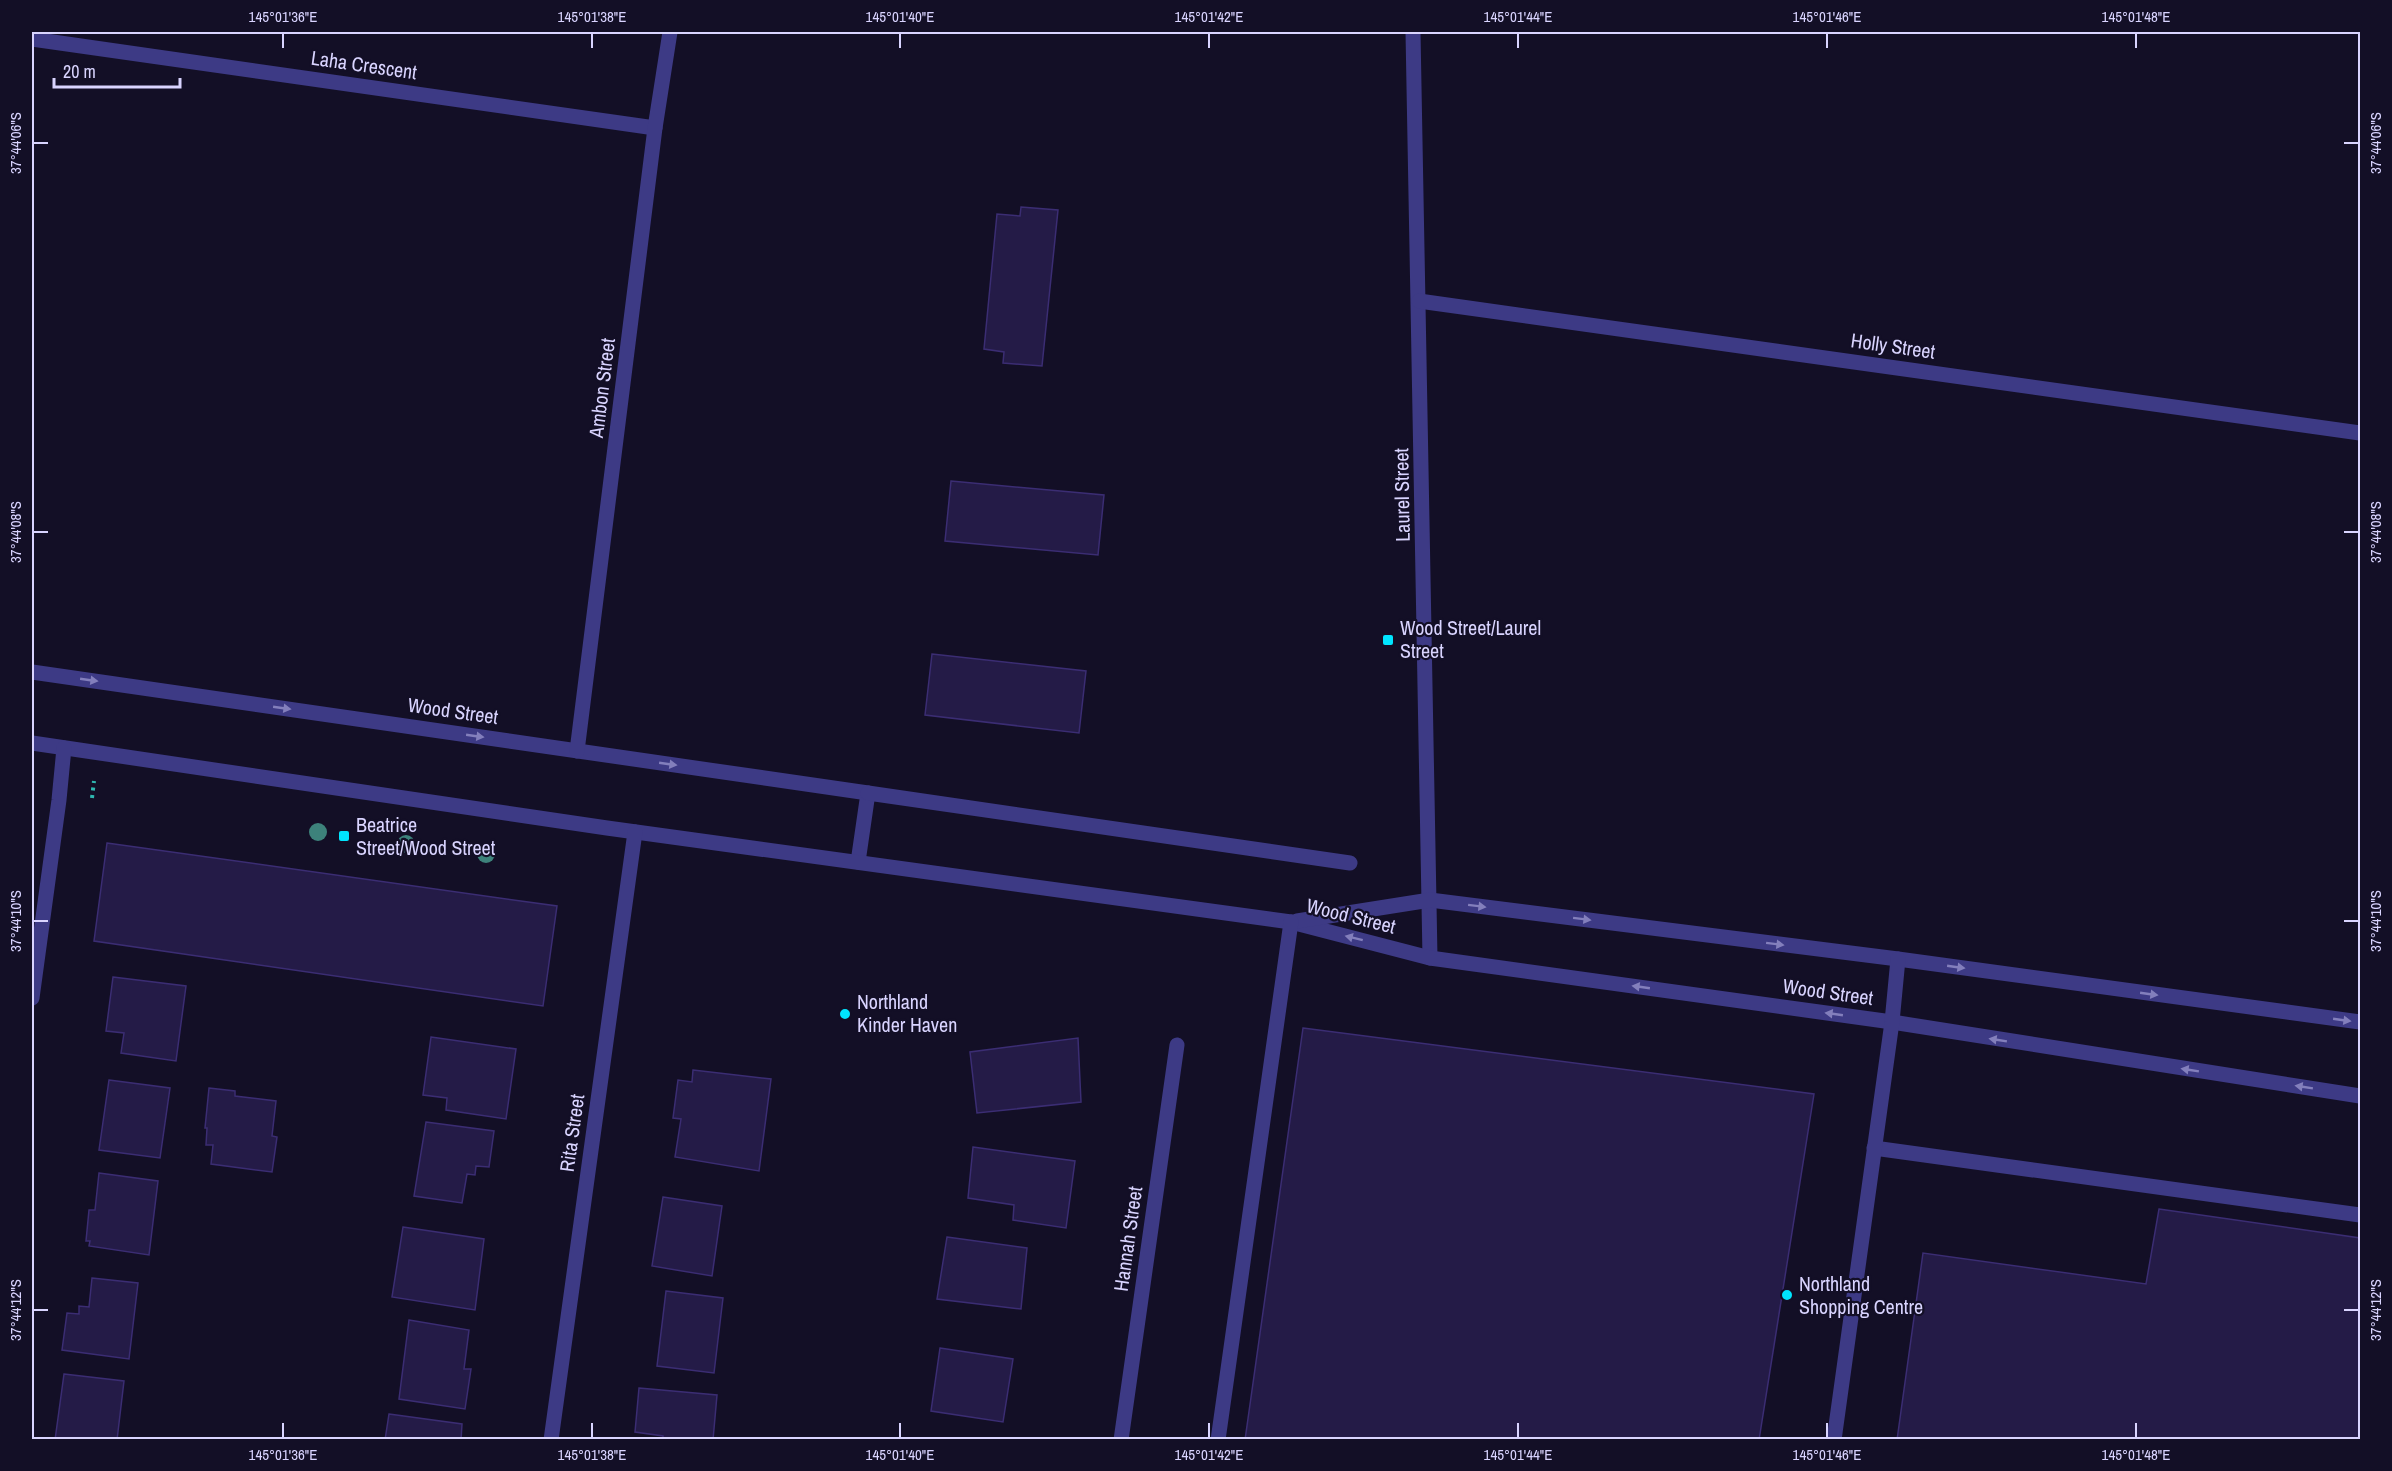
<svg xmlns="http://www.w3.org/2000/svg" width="2392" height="1471" font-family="'Archivo Narrow',sans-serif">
<rect width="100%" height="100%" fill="#130f26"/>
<g fill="#241b47" stroke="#3b2d73" stroke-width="1.5">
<path d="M1021 207 1058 210 1042 366 1003 363 1004 352 984 349 997 214 1020 216Z"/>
<path d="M951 481 1104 495 1098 555 945 541Z"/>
<path d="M932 654 1086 671 1079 733 925 715Z"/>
<path d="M107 843 557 906 543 1006 94 941Z"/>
<path d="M113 977 186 986 176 1061 121 1053 124 1033 106 1031Z"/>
<path d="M1303 1028 1814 1094 1759 1440H1245Z"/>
<path d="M431 1037 516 1049 506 1119 446 1110 447 1098 423 1095Z"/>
<path d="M1078 1038 1081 1102 977 1113 970 1052Z"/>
<path d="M693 1070 771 1079 759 1171 675 1157 681 1119 673 1118 678 1080 692 1082Z"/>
<path d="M109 1080 170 1088 160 1158 99 1150Z"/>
<path d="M209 1088 235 1091V1096L276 1101 272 1136 277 1137 272 1172 211 1164 213 1145H206L207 1128H205Z"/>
<path d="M426 1122 494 1131 489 1167 476 1166 475 1175 467 1174 462 1203 414 1196Z"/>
<path d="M973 1147 1075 1161 1066 1228 1013 1220 1014 1205 968 1198Z"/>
<path d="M99 1173 158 1181 149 1255 89 1246 90 1241H86L89 1210H95Z"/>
<path d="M663 1197 722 1206 712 1276 652 1266Z"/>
<path d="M2159 1209 2360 1238V1440H1897L1923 1253 2146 1284Z"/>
<path d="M403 1227 484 1239 475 1310 392 1297Z"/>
<path d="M947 1237 1027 1248 1021 1309 937 1299Z"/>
<path d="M92 1278 138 1283 129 1359 62 1350 67 1313 79 1314V1306L89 1307Z"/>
<path d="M666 1291 723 1298 714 1373 657 1366Z"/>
<path d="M409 1320 469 1330 464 1369H471L465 1409 399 1399Z"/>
<path d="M940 1348 1013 1359 1003 1422 931 1411Z"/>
<path d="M64 1374 124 1381 117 1440H55Z"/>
<path d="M639 1388 717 1395 713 1440H663V1436L635 1432Z"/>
<path d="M389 1414 462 1424 461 1440H385Z"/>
</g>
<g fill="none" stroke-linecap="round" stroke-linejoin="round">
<path stroke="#2fb8b0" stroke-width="4" stroke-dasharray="3 4.5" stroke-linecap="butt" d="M92 798 94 781"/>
<g stroke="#3d3a85" stroke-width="15">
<path d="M1413 32 1430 958"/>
<path d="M32 39 655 128"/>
<path d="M1419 301 2360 433"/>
<path d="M32 672 868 793 858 862"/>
<path d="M32 743 607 828 1291 922 1430 958 1892 1022 2360 1096"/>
<path d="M577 751 655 128 670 32"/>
<path d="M868 793 1350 863"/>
<path d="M1297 921 1430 900 1898 959 2360 1022"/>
<path d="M32 998 59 800 64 748"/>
<path d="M1874 1148 2360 1215"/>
<path d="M551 1440 635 832"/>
<path d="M1121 1440 1177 1045"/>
<path d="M1218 1440 1291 922"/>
<path d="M1834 1440 1892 1022 1898 959"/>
</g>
</g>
<g fill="#3d827b">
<circle cx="318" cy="832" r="9"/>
<circle cx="406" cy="844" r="9"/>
<circle cx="486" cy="854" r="9"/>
</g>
<defs><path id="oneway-solid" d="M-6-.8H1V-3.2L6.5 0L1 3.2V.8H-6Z" transform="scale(1.5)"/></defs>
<g fill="#837fbc">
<use href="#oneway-solid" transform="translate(89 680) rotate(8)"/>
<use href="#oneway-solid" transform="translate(282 708) rotate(8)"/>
<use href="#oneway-solid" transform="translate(475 736) rotate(8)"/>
<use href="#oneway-solid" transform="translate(668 764) rotate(8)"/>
<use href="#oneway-solid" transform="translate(1477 906) rotate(7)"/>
<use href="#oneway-solid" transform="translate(1582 919) rotate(7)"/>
<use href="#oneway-solid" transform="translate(1354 938) rotate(-166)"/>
<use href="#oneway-solid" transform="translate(1775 944) rotate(7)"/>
<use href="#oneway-solid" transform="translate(1956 967) rotate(8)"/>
<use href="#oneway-solid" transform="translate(1641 987) rotate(-172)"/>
<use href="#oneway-solid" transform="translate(2149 994) rotate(8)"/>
<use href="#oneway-solid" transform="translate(1834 1014) rotate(-172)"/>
<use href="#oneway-solid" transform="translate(2342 1020) rotate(8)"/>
<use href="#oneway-solid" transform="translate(1998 1040) rotate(-171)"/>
<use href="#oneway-solid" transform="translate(2190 1070) rotate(-171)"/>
<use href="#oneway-solid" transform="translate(2304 1087) rotate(-171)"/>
</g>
<path fill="none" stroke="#d9d4ff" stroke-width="2" d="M283 33V48M592 33V48M900 33V48M1209 33V48M1518 33V48M1827 33V48M2136 33V48M33 143H48M2344 143H2359M33 532H48M2344 532H2359M33 921H48M2344 921H2359M33 1310H48M2344 1310H2359M283 1423V1438M592 1423V1438M900 1423V1438M1209 1423V1438M1518 1423V1438M1827 1423V1438M2136 1423V1438"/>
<g fill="#00e5ff" stroke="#130f26" stroke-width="2">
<rect x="1382" y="634" width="12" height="12" rx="3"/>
<rect x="338" y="830" width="12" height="12" rx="3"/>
<circle cx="845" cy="1014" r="6"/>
<circle cx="1787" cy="1295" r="6"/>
</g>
<g text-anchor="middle" stroke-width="4.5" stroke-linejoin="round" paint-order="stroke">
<g font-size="20" fill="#d9d4ff" stroke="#130f26">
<text transform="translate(364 65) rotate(8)" y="7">Laha Crescent</text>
<text transform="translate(1893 346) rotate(8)" y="7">Holly Street</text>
<text transform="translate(602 388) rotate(-83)" y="7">Ambon Street</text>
<text transform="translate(1402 495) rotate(-91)" y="7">Laurel Street</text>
<text transform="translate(453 711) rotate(8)" y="7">Wood Street</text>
<text transform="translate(1351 916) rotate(14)" y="7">Wood Street</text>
<text transform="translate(1828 992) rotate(8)" y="7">Wood Street</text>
<text transform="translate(572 1133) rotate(-82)" y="7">Rita Street</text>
<text transform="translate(1128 1239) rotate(-82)" y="7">Hannah Street</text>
</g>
<g font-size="20" fill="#d9d4ff" stroke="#130f26" text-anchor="start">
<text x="1400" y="635">Wood Street/Laurel<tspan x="1400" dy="23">Street</tspan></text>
<text x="356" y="832">Beatrice<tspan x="356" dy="23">Street/Wood Street</tspan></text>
<text x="857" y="1009">Northland<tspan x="857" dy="23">Kinder Haven</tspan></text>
<text x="1799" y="1291">Northland<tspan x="1799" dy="23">Shopping Centre</tspan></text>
</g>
</g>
<rect width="2392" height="1471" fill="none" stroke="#130f26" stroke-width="66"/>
<path d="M54 78v9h126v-9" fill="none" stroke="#d9d4ff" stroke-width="3"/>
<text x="63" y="78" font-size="18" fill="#d9d4ff" stroke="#130f26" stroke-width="4.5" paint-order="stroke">20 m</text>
<rect x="33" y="33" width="2326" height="1405" fill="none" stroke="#d9d4ff" stroke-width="2"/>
<g font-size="15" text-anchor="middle" fill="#d9d4ff">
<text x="283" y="22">145°01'36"E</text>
<text x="592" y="22">145°01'38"E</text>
<text x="900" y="22">145°01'40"E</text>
<text x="1209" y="22">145°01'42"E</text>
<text x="1518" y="22">145°01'44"E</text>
<text x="1827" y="22">145°01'46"E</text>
<text x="2136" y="22">145°01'48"E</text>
<text transform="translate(16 143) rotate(-90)" y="5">37°44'06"S</text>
<text transform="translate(2376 143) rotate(-90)" y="5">37°44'06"S</text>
<text transform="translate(16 532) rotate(-90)" y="5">37°44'08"S</text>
<text transform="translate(2376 532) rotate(-90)" y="5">37°44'08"S</text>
<text transform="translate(16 921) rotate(-90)" y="5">37°44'10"S</text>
<text transform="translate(2376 921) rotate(-90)" y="5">37°44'10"S</text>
<text transform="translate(16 1310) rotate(-90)" y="5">37°44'12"S</text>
<text transform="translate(2376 1310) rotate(-90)" y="5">37°44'12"S</text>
<text x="283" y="1460">145°01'36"E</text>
<text x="592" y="1460">145°01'38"E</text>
<text x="900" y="1460">145°01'40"E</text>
<text x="1209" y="1460">145°01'42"E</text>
<text x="1518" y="1460">145°01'44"E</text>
<text x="1827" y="1460">145°01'46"E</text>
<text x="2136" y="1460">145°01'48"E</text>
</g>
</svg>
